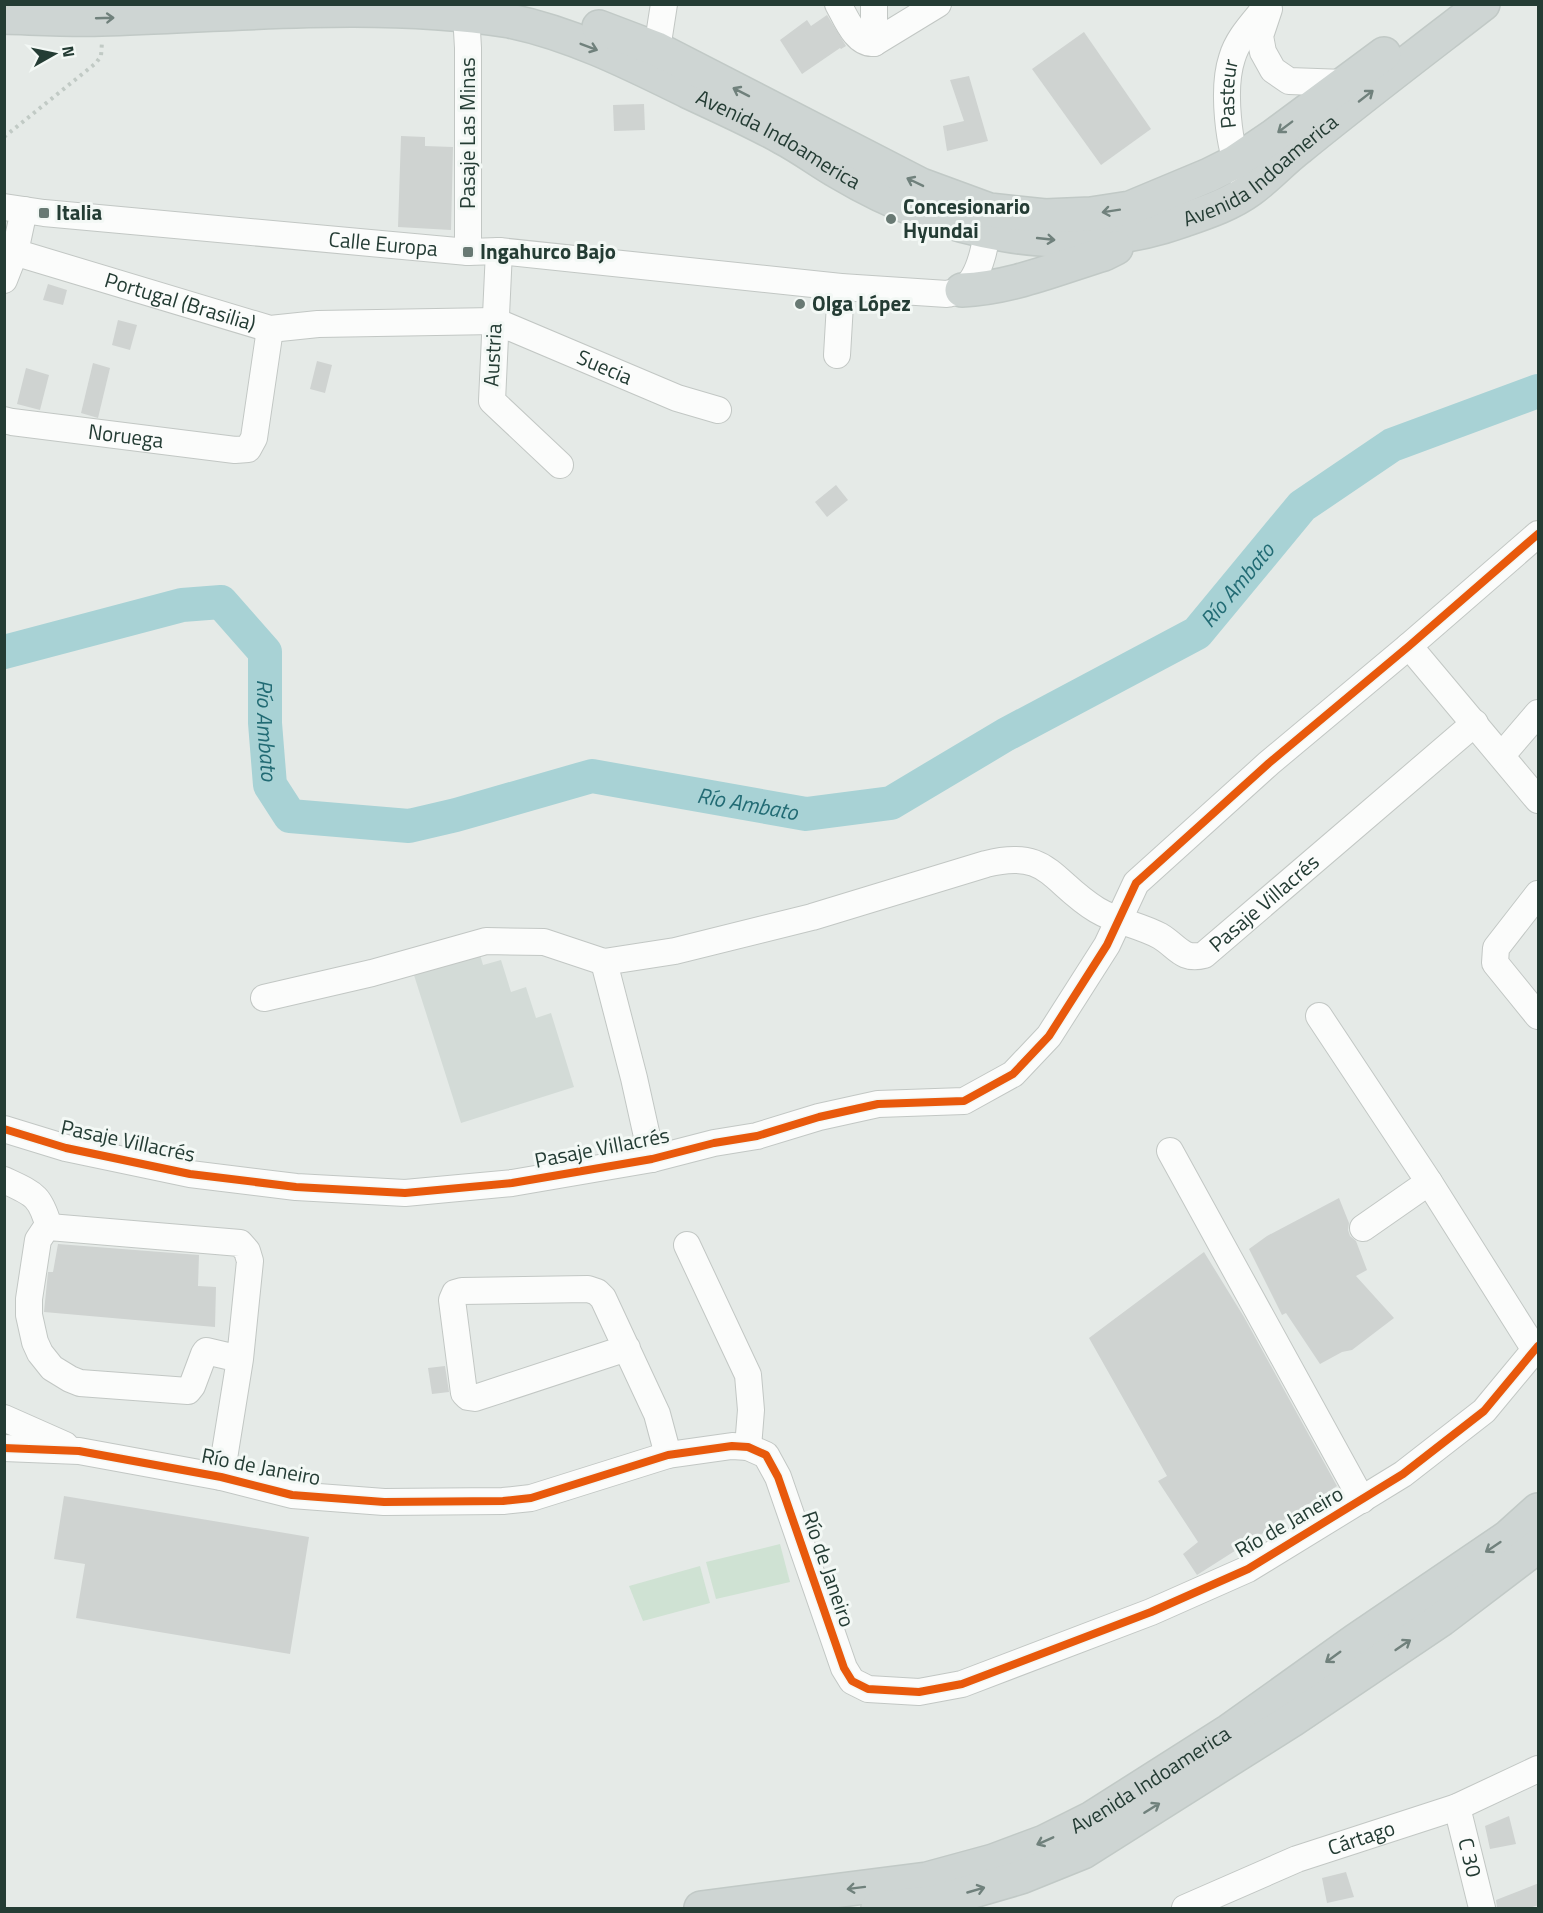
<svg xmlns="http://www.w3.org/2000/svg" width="1543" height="1913" font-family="'Titillium Web',sans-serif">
<rect width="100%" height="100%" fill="#e5eae7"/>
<path fill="#d3dbd7" d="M479 951 483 965 501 960 511 992 526 987 536 1018 551 1013 574 1087 461 1123 413 972Z"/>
<g fill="#cfe2d3">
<path d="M780 1544 790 1582 716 1599 706 1562Z"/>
<path d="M700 1566 710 1603 643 1621 629 1586Z"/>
</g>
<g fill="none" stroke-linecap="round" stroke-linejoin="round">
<path stroke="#a8d2d5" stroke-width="34" id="s1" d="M4 652 182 605 221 602 265 652V723L270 785 290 816 409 826 456 815 592 776 806 814 891 803 1005 735 1197 633 1302 506 1392 445 1538 391"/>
</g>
<g fill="#cfd3d1">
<path d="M827 15 846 46 841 49 840 48 802 74 780 40 807 20 811 26Z"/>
<path d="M1084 32 1151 129 1101 165 1032 69Z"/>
<path d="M969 76 988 141 947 151 943 126 964 121 950 80Z"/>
<path d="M644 104 645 130 614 131 613 105Z"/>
<path d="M401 136 425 137V146L453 147 451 230 398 227Z"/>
<path d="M48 284 67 290 63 305 43 300Z"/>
<path d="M118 320 137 325 130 350 112 345Z"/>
<path d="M317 361 332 365 325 393 310 389Z"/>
<path d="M93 363 110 368 98 418 81 413Z"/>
<path d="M26 368 49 375 40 410 17 404Z"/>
<path d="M836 485 848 500 827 517 815 502Z"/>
<path d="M1339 1198 1349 1223 1348 1230 1350 1236 1356 1241 1367 1270 1356 1276 1394 1318 1352 1350 1342 1352 1320 1364 1286 1313 1282 1315 1249 1249 1267 1236Z"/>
<path d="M58 1244 199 1255 198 1286 216 1287 215 1327 44 1312 48 1272H53Z"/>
<path d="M1204 1252 1244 1317 1337 1486 1197 1575 1183 1554 1198 1542 1158 1481 1167 1476 1089 1338Z"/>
<path d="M445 1366 449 1392 432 1394 428 1368Z"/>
<path d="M64 1496 309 1537 290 1654 76 1618 85 1564 54 1559Z"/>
<path d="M1509 1816 1516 1844 1490 1849 1485 1826Z"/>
<path d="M1346 1872 1354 1897 1327 1903 1322 1878Z"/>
<path d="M1539 1883V1905L1529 1908H1497L1496 1900Z"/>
</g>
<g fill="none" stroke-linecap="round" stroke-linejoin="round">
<g stroke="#c2c7c4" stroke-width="28">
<g id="minor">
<path d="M838 4C846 18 856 45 874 43L938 4"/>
<path d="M1269 9 1260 36 1263 52 1273 70 1289 81 1345 83"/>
<path d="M466 14 468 48V252"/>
<path d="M874 43V4"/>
<path d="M657 49 664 4"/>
<path id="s2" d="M1242 176C1228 148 1222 88 1232 58 1238 37 1255 21 1268 4"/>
<path id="s3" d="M4 207 44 213 468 252 499 251 841 287 947 294C951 293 957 292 961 290 982 279 988 233 989 212"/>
<path id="s4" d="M4 249 270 329 318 324 495 321 677 398 718 410"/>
<path d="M499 251 492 401 560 465"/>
<path d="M4 280 15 252 24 210"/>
<path d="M837 355 841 287"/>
<path id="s5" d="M4 420 12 422 235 450 248 449 254 438 270 329"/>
<path d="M1409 646 1538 800"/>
<path d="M1502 755 1538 713"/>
<path d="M1538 894 1496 948 1495 963 1538 1016"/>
<path d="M604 962 634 1078 652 1159"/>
<path id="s6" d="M264 998 372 973 486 941 544 942 604 962 675 951 812 917 986 864C1049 848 1051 882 1097 910 1117 922 1140 925 1160 936 1177 946 1182 961 1204 955L1475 723"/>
<path d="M1319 1016 1429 1182 1535 1350"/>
<path d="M4 1129 66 1148 190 1174 296 1187 405 1193 512 1183 652 1159 714 1143 757 1136 819 1117 878 1104 964 1101 1013 1074 1049 1036 1107 945 1136 883 1269 763 1409 646 1538 534"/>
<path d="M1170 1151 1362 1500"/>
<path d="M4 1180C34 1194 40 1195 49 1227"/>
<path d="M1363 1228 1429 1182"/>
<path d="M687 1245 748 1375 751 1410 748 1447"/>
<path d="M627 1348 475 1398 468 1397 464 1393 452 1300 455 1293 462 1291 588 1289 597 1292 603 1298 657 1414 668 1455"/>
<path d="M4 1418 65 1445"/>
<path d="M4 1448 79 1451 221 1477 292 1495 384 1502 503 1501 531 1498 668 1455 732 1446 748 1447 766 1455 778 1477 844 1668 852 1681 868 1689 919 1692 962 1684 1151 1612 1248 1569 1403 1474 1484 1411 1538 1346"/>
<path d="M221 1477 240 1359 250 1261 247 1251 240 1243 49 1227 44 1231 38 1240 29 1299V1315L35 1342 40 1353 52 1368 70 1379 80 1383 188 1391 192 1386 204 1354 206 1351 240 1359"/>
<path id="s7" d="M1457 1807 1482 1908"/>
<path id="s8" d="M1185 1908 1297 1859 1457 1807 1538 1769"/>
</g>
</g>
<g stroke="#c1c9c6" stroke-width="36">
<g id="major">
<path id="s9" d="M4 17C37 18 69 20 101 19 237 15 375 0 510 21 573 34 632 64 689 92 721 107 753 121 783 138 802 148 819 161 838 172 942 234 1067 262 1184 220 1207 212 1231 204 1250 190 1267 178 1282 161 1299 148 1359 99 1421 52 1483 4"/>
<path d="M599 27 657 49 921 185 989 210 1045 216 1091 214 1130 208 1209 175 1235 162 1272 137 1384 54"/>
<path d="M962 290C1011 288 1058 268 1104 254L1116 248"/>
<path id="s10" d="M701 1908 927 1879 993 1861 1044 1842 1092 1818 1229 1731 1355 1641 1508 1537 1538 1510"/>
<path d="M878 1908 932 1903 1021 1877 1083 1852 1292 1720 1442 1619 1538 1546"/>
</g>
</g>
<path stroke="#c1cac5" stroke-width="4" stroke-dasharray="3 4.5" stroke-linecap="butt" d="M4 137 96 63 101 56 102 42"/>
<use href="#minor" stroke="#fbfcfb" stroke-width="26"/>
<use href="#major" stroke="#ced5d3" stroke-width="33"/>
<g stroke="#f3f8f5" stroke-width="11">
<g id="cycleway">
<path d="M4 1129 66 1148 190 1174 296 1187 405 1193 512 1183 652 1159 714 1143 757 1136 819 1117 878 1104 964 1101 1013 1074 1049 1036 1107 945 1136 883 1269 763 1409 646 1538 534"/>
<path d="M4 1448 79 1451 221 1477 292 1495 384 1502 503 1501 531 1498 668 1455 732 1446 748 1447 766 1455 778 1477 844 1668 852 1681 868 1689 919 1692 962 1684 1151 1612 1248 1569 1403 1474 1484 1411 1538 1346"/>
</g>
</g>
<use href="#cycleway" stroke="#e8590c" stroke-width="8"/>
</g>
<defs><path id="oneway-shaft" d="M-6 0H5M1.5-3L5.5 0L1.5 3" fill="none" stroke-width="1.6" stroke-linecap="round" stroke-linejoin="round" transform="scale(1.5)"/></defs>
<g stroke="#70817c">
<use href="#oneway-shaft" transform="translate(105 18) rotate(-2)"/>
<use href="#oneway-shaft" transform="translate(589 47) rotate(21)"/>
<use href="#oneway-shaft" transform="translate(741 92) rotate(-153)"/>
<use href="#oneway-shaft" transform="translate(1366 96) rotate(-38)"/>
<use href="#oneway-shaft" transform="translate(1285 127) rotate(143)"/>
<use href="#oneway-shaft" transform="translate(915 182) rotate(-154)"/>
<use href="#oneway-shaft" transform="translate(1111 211) rotate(171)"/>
<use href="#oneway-shaft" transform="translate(1046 239) rotate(6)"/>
<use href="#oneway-shaft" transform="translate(1493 1547) rotate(146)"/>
<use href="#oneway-shaft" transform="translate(1403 1645) rotate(-34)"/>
<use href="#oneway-shaft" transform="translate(1333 1657) rotate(144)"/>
<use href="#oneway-shaft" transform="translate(1152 1808) rotate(-32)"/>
<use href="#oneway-shaft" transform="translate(1045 1841) rotate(156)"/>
<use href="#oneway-shaft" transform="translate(856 1888) rotate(173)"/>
<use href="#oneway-shaft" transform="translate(976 1890) rotate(-16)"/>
</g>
<g fill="#687973" stroke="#f3f8f5" stroke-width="2">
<rect x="38" y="207" width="12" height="12" rx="3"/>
<circle cx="891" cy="219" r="6"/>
<rect x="462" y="246" width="12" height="12" rx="3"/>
<circle cx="800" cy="304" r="6"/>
</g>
<g text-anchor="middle" stroke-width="6" stroke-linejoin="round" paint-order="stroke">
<g font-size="21" fill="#243c34" stroke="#f3f8f5">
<text dy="7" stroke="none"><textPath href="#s2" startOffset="84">Pasteur</textPath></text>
<text transform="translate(468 133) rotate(-90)" y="7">Pasaje Las Minas</text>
<text dy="7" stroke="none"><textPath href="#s9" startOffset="801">Avenida Indoamerica</textPath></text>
<text dy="7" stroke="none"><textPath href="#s9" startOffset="1322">Avenida Indoamerica</textPath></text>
<text dy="7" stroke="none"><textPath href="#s3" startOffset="381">Calle Europa</textPath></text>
<text dy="7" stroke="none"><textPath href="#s4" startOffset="184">Portugal (Brasilia)</textPath></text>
<text transform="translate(493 355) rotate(-87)" y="7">Austria</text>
<text dy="7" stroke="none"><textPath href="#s4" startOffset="622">Suecia</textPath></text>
<text dy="7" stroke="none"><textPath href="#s5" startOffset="123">Noruega</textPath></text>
<text dy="7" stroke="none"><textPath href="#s6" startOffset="1071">Pasaje Villacrés</textPath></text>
<text transform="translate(128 1141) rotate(12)" y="7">Pasaje Villacrés</text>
<text transform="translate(602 1148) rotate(-11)" y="7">Pasaje Villacrés</text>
<text transform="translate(261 1467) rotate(11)" y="7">Río de Janeiro</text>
<text transform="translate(1289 1522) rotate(-30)" y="7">Río de Janeiro</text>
<text transform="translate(828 1569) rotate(71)" y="7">Río de Janeiro</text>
<text dy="7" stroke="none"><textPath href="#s10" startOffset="474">Avenida Indoamerica</textPath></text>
<text dy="7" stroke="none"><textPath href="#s8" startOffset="190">Cártago</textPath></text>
<text dy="7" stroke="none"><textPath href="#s7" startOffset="52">C 30</textPath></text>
</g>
<g font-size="21" font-weight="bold" fill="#243c34" stroke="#f3f8f5" text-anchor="start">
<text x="903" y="214">Concesionario<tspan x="903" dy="24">Hyundai</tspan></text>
<text x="56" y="220">Italia</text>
<text x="480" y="259">Ingahurco Bajo</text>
<text x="812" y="311">Olga López</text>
</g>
<g font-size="22" font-style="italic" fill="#226b74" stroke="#f3f8f5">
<text dy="8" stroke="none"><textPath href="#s1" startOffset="1485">Río Ambato</textPath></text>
<text dy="8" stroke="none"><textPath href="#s1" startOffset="368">Río Ambato</textPath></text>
<text dy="8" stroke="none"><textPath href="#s1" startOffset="927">Río Ambato</textPath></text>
</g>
</g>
<rect width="1543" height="1913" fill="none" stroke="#243c34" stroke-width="12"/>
<g transform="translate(54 54) rotate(81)" stroke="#f3f8f5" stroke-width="4.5" paint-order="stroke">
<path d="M0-4.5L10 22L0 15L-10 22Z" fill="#243c34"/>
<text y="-9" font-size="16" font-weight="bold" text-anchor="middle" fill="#243c34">N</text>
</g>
</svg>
